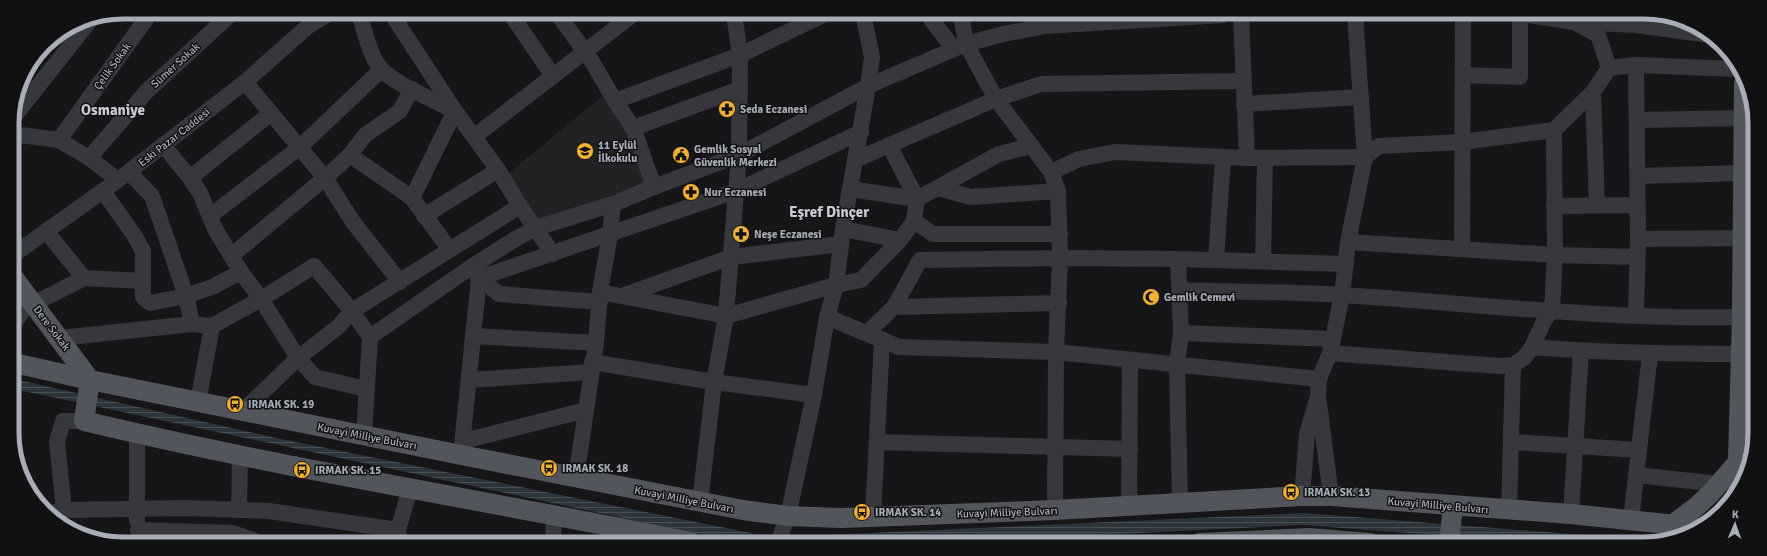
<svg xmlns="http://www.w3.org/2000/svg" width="1767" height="556" font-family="Signika,sans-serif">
<defs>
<pattern id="water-rules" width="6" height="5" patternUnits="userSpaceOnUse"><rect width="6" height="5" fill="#2c353c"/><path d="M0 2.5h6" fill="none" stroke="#485056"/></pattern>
</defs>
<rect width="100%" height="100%" fill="#161618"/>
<path fill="#222225" d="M606 93 626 129 645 183 611 198 537 223 509 173Z"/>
<path fill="url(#water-rules)" d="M14 379 281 439 756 534 803 536 1304 513 1660 541 1651 544H1558L1302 525 955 542H737L14 389Z"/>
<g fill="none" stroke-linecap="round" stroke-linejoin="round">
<g stroke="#37383d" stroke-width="16">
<path d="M359 13C364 28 370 59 382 70 398 86 434 100 455 111L412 198"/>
<path d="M391 13 455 111 498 170 520 206 553 254"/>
<path d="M510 13 553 76"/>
<path d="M557 13 591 60 615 101 633 128 654 187"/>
<path d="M927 14 954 49"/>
<path d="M961 14 966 44 996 99 1051 172 1058 191 1060 258 1056 352 1055 510"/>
<path d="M1241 15 1247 158"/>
<path d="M1529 15 1574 22 1636 25 1702 34"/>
<path d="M1574 22 1598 35 1609 68 1636 65 1737 69"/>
<path d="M1636 65 1638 239 1636 315"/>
<path d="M1463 75 1520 77V15"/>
<path d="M245 82 325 178 353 222 400 282"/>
<path d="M1593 92 1597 205"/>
<path d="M615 101 740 55 825 14"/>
<path d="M1244 104 1361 97"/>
<path d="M12 119 92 18"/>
<path d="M1637 120 1744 118"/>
<path d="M633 128 740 89"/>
<path d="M12 134 59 140 89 158 118 180"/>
<path d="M475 136 635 13"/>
<path d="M59 140 151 12"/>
<path d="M163 145 190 178 200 193 215 229 241 272 261 299 298 358 315 377 366 389"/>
<path d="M350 155 412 198 450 250"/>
<path d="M89 158 147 91 233 12"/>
<path d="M855 160 996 99 1041 84 1243 81"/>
<path d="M129 172 152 196 186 296 192 324"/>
<path d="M1051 172 1079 159 1115 152 1247 158 1365 157 1379 146 1462 142 1554 130"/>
<path d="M1637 176 1744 173"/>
<path d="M190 178 271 113"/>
<path d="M938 188 971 197 1058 191"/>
<path d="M850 189 917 199 999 154 1031 146"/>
<path d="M103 191 134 235 143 251V297L150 303 186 296 212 287 241 272"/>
<path d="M1554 206 1637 205"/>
<path d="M210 216 300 147 381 70"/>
<path d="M424 216 498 170"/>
<path d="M914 221 933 234H1060"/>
<path d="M843 229 900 240"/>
<path d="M46 231 84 278"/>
<path d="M1638 239 1743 238"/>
<path d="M1348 242 1555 255 1636 257"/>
<path d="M1462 249 1463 15"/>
<path d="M13 255 118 180 245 82 307 27 330 13"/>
<path d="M231 256 325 178 350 155 365 135 400 111 412 89"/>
<path d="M1178 259 1181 333 1177 364 1180 504"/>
<path d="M1216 260 1223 158"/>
<path d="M1263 261 1265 158"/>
<path d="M474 271 479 278 499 294 600 302"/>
<path d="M1180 290C1234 292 1289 292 1343 295 1476 304 1609 320 1742 317"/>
<path d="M600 292 726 316 836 285 861 280 900 240 914 221 917 199 889 145"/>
<path d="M622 296 731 257 841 244"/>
<path d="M894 307 1059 303"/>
<path d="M827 317 899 347 1056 352 1319 379"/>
<path d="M13 325 25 308 84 278 143 281"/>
<path d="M867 333 894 307 920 260 1060 258 1178 259 1346 264"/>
<path d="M1181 333 1332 339"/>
<path d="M473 336 596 343"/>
<path d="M60 338 192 324 212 326 261 299 314 266 352 311 370 337 471 267 517 238 536 228 613 204 654 187 739 155 868 86 966 44 1003 34 1045 26 1223 15"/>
<path d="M1532 347C1602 353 1672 354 1742 354"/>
<path d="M1330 353 1498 366 1513 365 1524 358 1532 347 1545 319 1552 311 1555 255 1554 130 1593 92 1609 68"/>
<path d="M592 362 714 382 814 395"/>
<path d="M469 380 590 372"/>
<path d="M198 402 212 326"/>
<path d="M1319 403 1331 496"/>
<path d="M243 411 298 358 338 327 352 311 520 206"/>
<path d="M137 433V520"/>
<path d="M364 435 370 337"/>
<path d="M463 441 586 410"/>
<path d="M877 442 1130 449"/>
<path d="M1511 442 1639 450"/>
<path d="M461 455 479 278 736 191 861 132"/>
<path d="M1636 475 1719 484"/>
<path d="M576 478 596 343 600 292 610 235 613 204"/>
<path d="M1302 496 1307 434 1318 396 1319 379 1330 353 1342 295 1348 242 1365 157 1355 15"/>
<path d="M700 502 714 382 726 316 739 155 740 55 734 14"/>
<path d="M1129 506 1130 360"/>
<path d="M64 510 57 442 63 421H84"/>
<path d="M239 510 240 454"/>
<path d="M1509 511 1513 365"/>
<path d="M50 513 64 510 186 508 269 511 398 530"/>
<path d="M1571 514 1581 351"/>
<path d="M873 516 882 339"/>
<path d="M1631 520 1650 354"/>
<path d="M138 530 233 533 255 541"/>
<path d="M400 541 398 530 410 489"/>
<path d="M553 541 554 515"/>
<path d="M778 542 788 516 814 395 827 317 836 285 843 229 868 86 872 57 863 14"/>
</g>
<g stroke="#53555c" stroke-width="20">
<path d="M13 277 90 380"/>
<path d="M14 363 90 380 461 455 743 510 788 516 841 518 1055 510 1302 496H1331L1571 514 1695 527"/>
<path d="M90 380 84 421C285 469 489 501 691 542"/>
<path d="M1737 494 1742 317 1744 83"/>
<path d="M1672 525 1696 507 1710 494 1738 462"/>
<path d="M1199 543 1309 538 1370 543"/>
<path d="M1449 543 1453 506"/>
</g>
</g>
<defs>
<g id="pharmacy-disc" transform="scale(0.9)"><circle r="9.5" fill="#f2b134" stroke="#111113"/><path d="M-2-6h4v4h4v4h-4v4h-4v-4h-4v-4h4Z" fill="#111"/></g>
<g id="school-disc" transform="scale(0.9)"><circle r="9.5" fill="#f2b134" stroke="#111113"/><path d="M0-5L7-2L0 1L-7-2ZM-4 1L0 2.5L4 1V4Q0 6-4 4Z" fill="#111"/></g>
<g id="civic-disc" transform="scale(0.9)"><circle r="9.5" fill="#f2b134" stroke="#111113"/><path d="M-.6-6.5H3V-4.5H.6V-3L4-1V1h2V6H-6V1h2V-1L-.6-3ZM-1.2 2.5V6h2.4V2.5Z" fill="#111"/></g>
<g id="mosque-disc" transform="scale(0.9)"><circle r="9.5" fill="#f2b134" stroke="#111113"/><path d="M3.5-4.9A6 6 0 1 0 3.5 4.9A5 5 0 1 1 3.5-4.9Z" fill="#111"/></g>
<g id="bus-disc" transform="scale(0.9)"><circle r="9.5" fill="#f2b134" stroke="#111113"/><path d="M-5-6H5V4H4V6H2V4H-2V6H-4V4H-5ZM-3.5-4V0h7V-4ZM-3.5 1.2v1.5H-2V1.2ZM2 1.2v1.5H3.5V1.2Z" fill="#111"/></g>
</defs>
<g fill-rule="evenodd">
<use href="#pharmacy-disc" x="727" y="109"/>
<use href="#school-disc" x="585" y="151"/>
<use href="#civic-disc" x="681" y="155"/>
<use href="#pharmacy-disc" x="691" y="192"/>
<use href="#pharmacy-disc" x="741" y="234"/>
<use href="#mosque-disc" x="1151" y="297"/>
<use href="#bus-disc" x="235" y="404"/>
<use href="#bus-disc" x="549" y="468"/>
<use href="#bus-disc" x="302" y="470"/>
<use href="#bus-disc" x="1291" y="492"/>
<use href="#bus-disc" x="862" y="512"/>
</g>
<g text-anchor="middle" stroke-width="3" stroke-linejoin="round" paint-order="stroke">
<g font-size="11" fill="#a8adb8" stroke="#111113">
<text transform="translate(175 65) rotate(-42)" y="4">Sümer Sokak</text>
<text transform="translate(112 66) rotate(-54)" y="4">Çelik Sokak</text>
<text transform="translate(174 137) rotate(-38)" y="4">Eski Pazar Caddesi</text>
<text transform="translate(52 328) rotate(53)" y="4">Dere Sokak</text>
<text transform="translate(367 436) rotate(11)" y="4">Kuvayi Milliye Bulvarı</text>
<text transform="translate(684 499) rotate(11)" y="4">Kuvayi Milliye Bulvarı</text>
<text transform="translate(1438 505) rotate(5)" y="4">Kuvayi Milliye Bulvarı</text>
<text transform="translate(1007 512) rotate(-2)" y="4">Kuvayi Milliye Bulvarı</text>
</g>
<g font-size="11" font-weight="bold" fill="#a8adb8" stroke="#111113" text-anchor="start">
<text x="740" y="113">Seda Eczanesi</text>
<text x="598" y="149">11 Eylül<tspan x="598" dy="13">İlkokulu</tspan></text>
<text x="694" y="153">Gemlik Sosyal<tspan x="694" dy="13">Güvenlik Merkezi</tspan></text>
<text x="704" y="196">Nur Eczanesi</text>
<text x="754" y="238">Neşe Eczanesi</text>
<text x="1164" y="301">Gemlik Cemevi</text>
<text x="248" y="408">IRMAK SK. 19</text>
<text x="562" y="472">IRMAK SK. 18</text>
<text x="315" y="474">IRMAK SK. 15</text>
<text x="1304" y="496">IRMAK SK. 13</text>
<text x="875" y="516">IRMAK SK. 14</text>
</g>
<g font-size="15" font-weight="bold" fill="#c9ccd4" stroke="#111113">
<text x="113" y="115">Osmaniye</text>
<text x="829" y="217">Eşref Dinçer</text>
</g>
</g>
<path d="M0 0H1767V556H0ZM123 19H1644A104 104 0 0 1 1748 123V433A104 104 0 0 1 1644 537H123A104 104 0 0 1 19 433V123A104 104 0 0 1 123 19Z" fill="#111113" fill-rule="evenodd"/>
<path fill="none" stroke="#a8adb8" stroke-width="5" d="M123 19H1644A104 104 0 0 1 1748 123V433A104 104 0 0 1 1644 537H123A104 104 0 0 1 19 433V123A104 104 0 0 1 123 19Z"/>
<g transform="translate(1735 524) rotate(2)" stroke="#111113" stroke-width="3" paint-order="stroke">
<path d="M0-3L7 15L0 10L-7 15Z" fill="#a8adb8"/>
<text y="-6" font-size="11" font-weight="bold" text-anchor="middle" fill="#a8adb8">K</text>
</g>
</svg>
